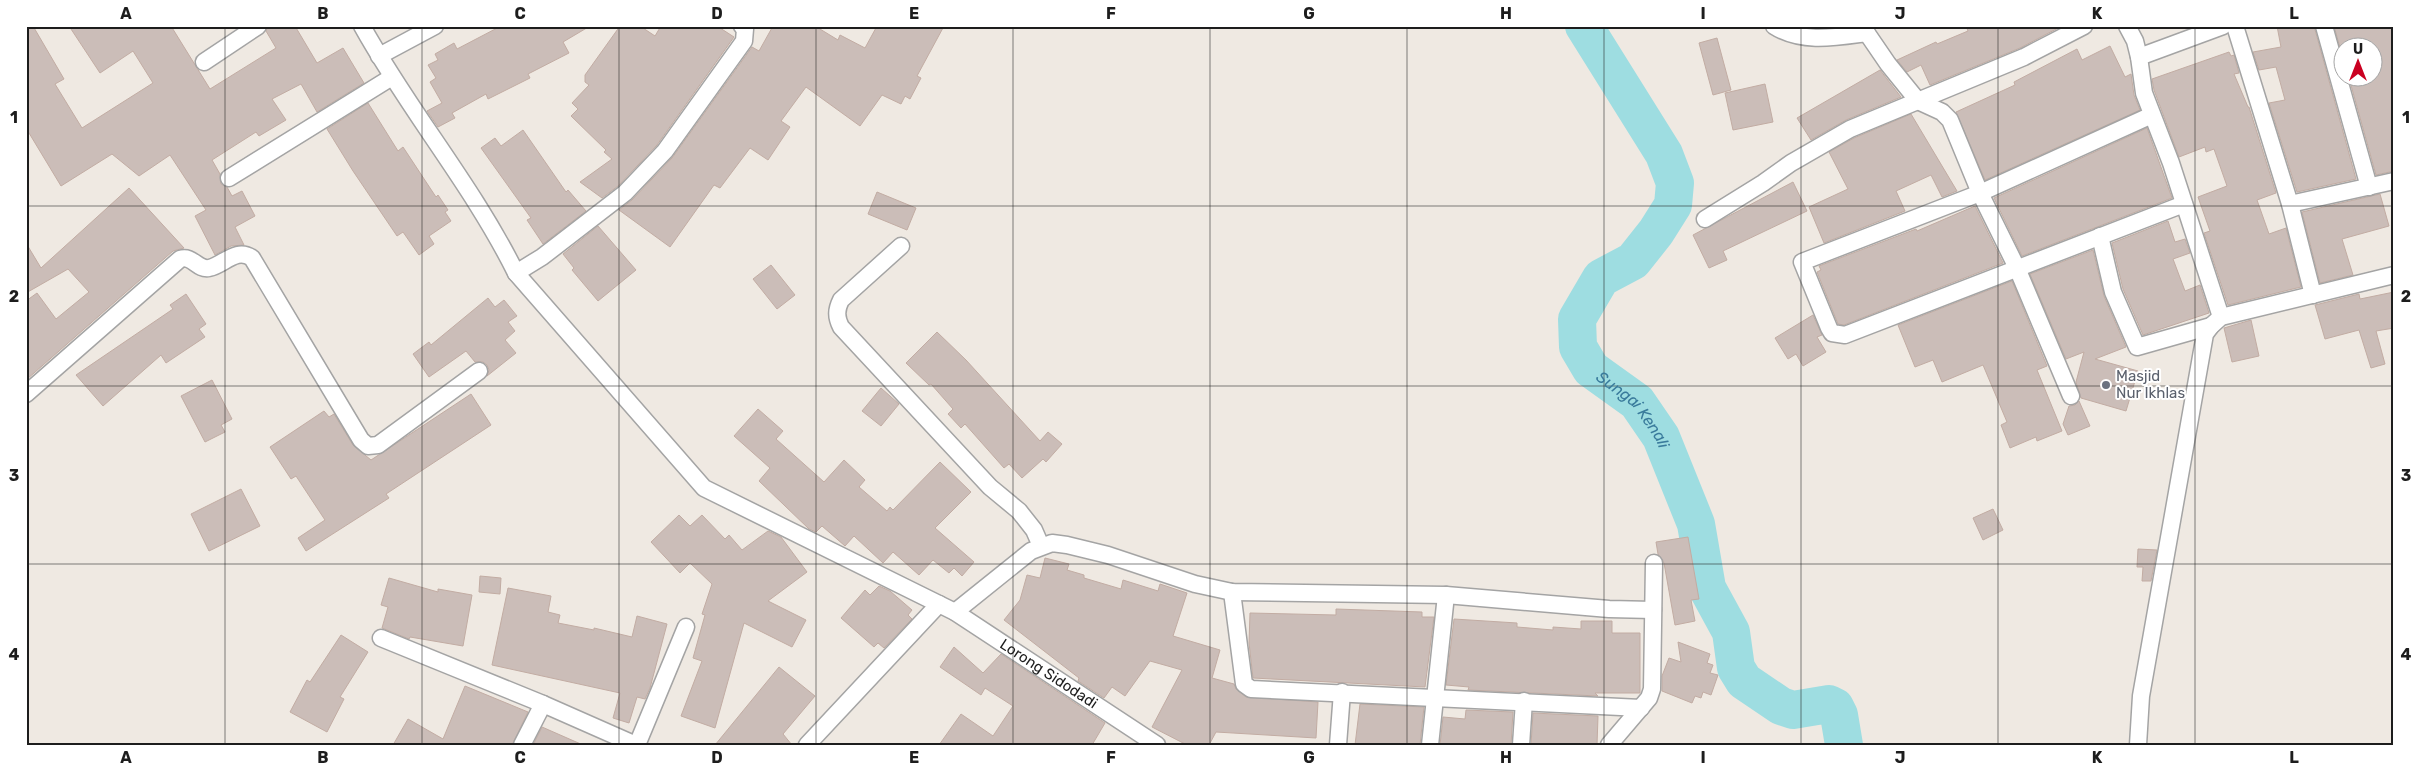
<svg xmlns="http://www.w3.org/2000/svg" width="2420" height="771" font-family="Rubik,sans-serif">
<rect width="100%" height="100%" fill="#efe9e2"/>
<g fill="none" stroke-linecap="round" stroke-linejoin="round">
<path stroke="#9edde1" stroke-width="38" id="s1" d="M1584 26 1664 154 1675 183 1673 205 1656 232 1633 261 1601 278 1577 319 1578 347 1591 369 1637 402 1661 437 1696 524 1707 588 1731 632 1736 668 1744 681 1781 706 1793 710 1829 704 1835 707 1839 715 1844 745"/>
</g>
<g fill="#cbbdb8" stroke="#c2aca3">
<path d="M26 26H33L64 79 55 84 82 128 153 83 133 51 100 73 69 26H171L210 89 276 48 266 31 268 26H295L317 63 343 48 364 83 317 112 301 84 272 99 286 120 259 136 256 132 212 160 220 174 221 184 227 187 232 196 242 191 255 216 235 227 244 245 231 246 215 255 195 216 206 210 170 155 139 176 112 154 61 186 26 128Z"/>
<path d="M501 26H590L563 42 569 53 528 74 530 78 488 99 486 94 452 113 455 118 438 127 427 111 442 103 430 82 436 78 428 65 438 60 435 54 454 43 457 49Z"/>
<path d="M620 26H640L655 36 661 26H717L734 37 657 145 618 186 602 198 580 182 612 159 604 152 606 150 571 116 578 109 572 103 589 85 585 82V75Z"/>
<path d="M773 26H815L838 40 840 35 865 48 877 26H944L917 76 921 78 910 99 905 96 901 104 882 95 860 126 806 87 781 121 790 127 768 160 750 148 720 188 714 185 670 247 619 210 632 200 672 158 752 47 759 51Z"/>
<path d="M1966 26H2062L2020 48 1930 85 1921 65 1907 72 1897 60 1936 42 1937 44 1968 31Z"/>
<path d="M2277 26H2314L2356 179 2297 192 2269 103 2285 100 2276 67 2259 70 2253 52 2281 47Z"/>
<path d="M2334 26H2394V171L2376 175 2349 78H2372V48H2342V55Z"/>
<path d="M1717 38 1731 90 1713 95 1699 43Z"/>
<path d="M2110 46 2125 77 2131 74 2134 95 2140 110 1985 180 1956 112 2015 85 2014 82 2077 49 2082 60Z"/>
<path d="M2229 52 2231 56 2234 55 2239 73 2234 74 2248 107H2249L2276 193 2257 200 2269 234 2286 228 2301 287 2228 305 2204 233 2210 231 2198 197 2227 186 2214 149 2206 152 2205 147 2179 157 2154 90 2152 79Z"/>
<path d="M1880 70 1901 97 1846 120 1811 140 1797 118Z"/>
<path d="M1765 84 1773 122 1733 130 1725 93Z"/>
<path d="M368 103 398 151 403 147 436 197 438 195 448 210 445 212 451 221 429 236 434 244 419 255 403 232 397 236 353 171 327 129Z"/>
<path d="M1911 114 1957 191 1942 197 1931 175 1896 191 1905 211 1824 243 1809 207 1848 189 1829 152 1854 138Z"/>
<path d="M2147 128 2172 198 2022 256 1994 198Z"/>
<path d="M523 130 566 192 568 190 586 211 543 244 527 220 531 218 481 148 495 138 501 146Z"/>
<path d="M1793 182 1807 211 1723 251 1727 260 1709 268 1693 235Z"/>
<path d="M129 188 184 248 173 251 26 380V301L37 293 56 319 89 292 68 269 26 293V243L41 268Z"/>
<path d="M877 192 916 208 907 230 868 214Z"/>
<path d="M2380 194 2389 226 2342 239 2353 275 2320 283 2302 212Z"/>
<path d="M1975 206 2003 263 1844 325 1838 324 1817 272 1821 270 1819 266 1916 229 1917 231Z"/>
<path d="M2168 221 2175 242 2185 239 2190 253 2173 259 2185 291 2200 285 2209 313 2143 335 2123 289 2112 243Z"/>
<path d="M598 226 636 270 598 301 572 270 574 268 563 254Z"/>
<path d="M2093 250 2104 296 2126 347 2095 359 2138 371 2126 411 2081 398 2076 382 2084 352 2066 359 2030 274Z"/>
<path d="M771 265 795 295 777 309 753 279Z"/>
<path d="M2012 281 2047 366 2037 370 2062 431 2037 441 2036 437 2010 448 2001 425 2007 422 1983 365 1942 382 1933 360 1915 367 1898 325Z"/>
<path d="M2394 292V328L2376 331 2385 364 2371 368 2359 330 2325 339 2315 305 2359 294 2360 299Z"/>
<path d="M186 294 206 324 199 329 205 337 166 363 161 355 103 406 76 375 173 309 170 305Z"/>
<path d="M488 298 495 307 504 300 517 316 508 322 515 331 505 340 516 353 487 376 489 370 487 365 483 362H475L466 351 429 377 413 354 429 342 431 345Z"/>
<path d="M1813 315 1822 335 1817 337 1826 352 1803 366 1796 354 1788 359 1775 338Z"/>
<path d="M2251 320 2259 356 2232 362 2224 328Z"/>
<path d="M937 332 966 360 1040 441 1048 432 1062 444 1046 462 1043 459 1022 478 1009 464 1004 468 965 424 961 428 948 414 953 409 931 384 929 385 906 363Z"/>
<path d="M212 380 232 419 221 425 225 432 205 442 181 396Z"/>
<path d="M881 388 899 404 881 426 862 411Z"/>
<path d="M471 394 491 425 386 494 389 498 306 551 298 538 325 520 296 476 291 479 270 447 324 411 329 417 334 414 353 445 371 460Z"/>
<path d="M2079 401 2090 426 2068 435 2063 424 2069 406 2075 405Z"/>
<path d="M758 409 783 431 776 439 824 482 844 460 865 480 859 487 887 511 890 507 893 510 940 462 971 492 935 528 974 562 962 576 954 568 949 573 933 560 919 575 893 552 883 563 854 536 845 546 822 526 816 532 809 529 759 481 770 468 734 436Z"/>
<path d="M241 489 260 526 209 551 191 514Z"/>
<path d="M1993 509 2003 530 1983 540 1973 518Z"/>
<path d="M679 515 690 526 702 515 725 539 729 535 742 550 768 531 781 537 807 572 768 601 806 620 792 647 744 623 715 728 681 716 702 661 693 658 705 615 702 614 712 584 690 563 680 573 651 542Z"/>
<path d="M1688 537 1699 599 1691 600 1695 621 1675 625 1664 563 1658 554 1656 542Z"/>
<path d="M2138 549 2157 550 2151 581H2142L2143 567H2137Z"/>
<path d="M1045 558 1069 564 1067 570 1084 575V578L1121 589 1123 580 1158 591 1160 584 1187 593 1173 636 1220 650 1212 678 1234 684 1236 689 1246 697 1318 702 1316 738 1216 732 1209 745H1187L1152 727 1182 670 1150 661 1125 696 1112 687 1104 698 1078 681 1079 678 1004 620 1020 600 1027 575 1040 578Z"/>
<path d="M480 576 501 578 500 594 479 592Z"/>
<path d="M389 578 438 592V589L472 595 463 646 410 637 409 639 382 628 388 607 381 605Z"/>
<path d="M879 586 890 591 912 610 908 615 912 619 884 648 878 643 874 647 841 618 865 590 870 595Z"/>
<path d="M508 588 551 596 548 612 560 615 558 623 594 630V628L632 637 637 616 667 624 650 688 645 699 637 697 629 723 613 718 620 693 492 665Z"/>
<path d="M1336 609 1422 612V617H1434L1425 687 1253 678 1249 643 1250 613 1336 615Z"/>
<path d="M1454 619 1517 623V627L1553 630V627L1581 629V621H1612V633H1640V693H1595L1598 696 1468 690 1469 687 1446 685Z"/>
<path d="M341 635 368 652 340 697 344 699 327 732 290 712 307 680 310 682Z"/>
<path d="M1678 642 1710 654 1707 663 1713 665 1710 673 1718 675 1711 695 1703 692 1701 698 1695 696 1692 703 1662 691V676L1669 658 1681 662Z"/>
<path d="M954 647 983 673 1001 654 1105 723 1092 745H939L961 714 993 736 1013 706 985 688 981 695 940 667Z"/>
<path d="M779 667 815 696 783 734 792 745H715Z"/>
<path d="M465 686 528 712 512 745H393L408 719 443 739Z"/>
<path d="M1360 704 1424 707 1420 745H1355Z"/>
<path d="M1466 710 1513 712 1511 745H1440L1443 717 1465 719Z"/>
<path d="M1533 713 1598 716 1597 745H1531Z"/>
<path d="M542 727 583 745H533Z"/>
</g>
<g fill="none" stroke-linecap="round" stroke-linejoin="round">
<g stroke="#a4a4a4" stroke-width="19">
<g id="minor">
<path id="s2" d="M362 26C409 111 473 186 516 273L704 488 955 612 1157 745"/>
<path d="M1774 26C1802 44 1837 37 1867 33"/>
<path d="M1862 26 1888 64 1918 101 1942 112 1950 120 1980 193 2017 268 2071 396"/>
<path d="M2127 26 2135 41 2139 57 2144 93 2171 163 2221 317"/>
<path d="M2235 26 2290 204 2313 295"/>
<path d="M2324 26 2369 187"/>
<path d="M379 56 435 26"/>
<path d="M2139 57 2223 26"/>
<path d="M204 62 258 26"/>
<path d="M2152 115 1980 193 1802 262 1829 328 1832 333 1845 335 2184 204"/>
<path d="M229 178 392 77"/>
<path d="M2290 204 2394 181"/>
<path d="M1705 219 1763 183 1791 163 1850 129 2024 57 2084 26"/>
<path d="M2100 236 2113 292 2137 347 2211 326"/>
<path d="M901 246 841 300C836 310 836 317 841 327L990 487 1019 511 1034 530 1041 546"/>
<path d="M516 273 542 257 625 193 665 151 744 41 745 29 742 26"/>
<path d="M26 394 180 259C193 255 197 270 209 268 224 265 236 247 252 258L361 440 368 446 378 445 479 371"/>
<path d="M1232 592 1244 684 1251 689 1641 708"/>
<path d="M955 612 1031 551 1052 543 1067 545 1108 555 1195 584 1232 592 1446 595 1609 609 1653 610"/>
<path d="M381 638 543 704 636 745"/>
<path d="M522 745 543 704"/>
<path d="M637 745 686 627"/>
<path d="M807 745 939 604"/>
<path d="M1338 745 1342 692"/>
<path d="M1430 745 1446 595"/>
<path d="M1521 745 1524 701"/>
<path d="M1609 745 1649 698 1652 689 1654 563"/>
<path d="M2138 745 2141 696 2205 334 2211 326 2221 317 2394 275"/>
</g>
</g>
<use href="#minor" stroke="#fff" stroke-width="16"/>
</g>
<path fill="none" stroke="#1d1d1d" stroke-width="1" stroke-opacity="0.55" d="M225 26V745M422 26V745M619 26V745M816 26V745M1013 26V745M1210 26V745M1407 26V745M1604 26V745M1801 26V745M1998 26V745M2195 26V745M26 206H2394M26 386H2394M26 564H2394"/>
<circle fill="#6b7280" stroke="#fff" stroke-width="2" cx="2106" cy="385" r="5"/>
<g text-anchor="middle" stroke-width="4" stroke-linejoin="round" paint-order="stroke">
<g font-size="15" fill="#5b616d" stroke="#fff" text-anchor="start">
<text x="2116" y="381">Masjid<tspan x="2116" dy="17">Nur Ikhlas</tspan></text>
</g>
<g font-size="15" fill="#1d1d1d" stroke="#fff">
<text dy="5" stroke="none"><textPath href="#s2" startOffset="969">Lorong Sidodadi</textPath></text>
</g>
<g font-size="16" font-style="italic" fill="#3a7b9c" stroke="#fff">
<text dy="6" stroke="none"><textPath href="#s1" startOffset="470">Sungai Kenali</textPath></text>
</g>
</g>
<rect width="2420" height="771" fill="none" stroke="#ffffff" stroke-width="55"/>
<g transform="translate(2358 62)"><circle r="24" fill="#ffffff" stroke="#a5a5a5"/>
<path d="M0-4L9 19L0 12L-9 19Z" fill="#ca0021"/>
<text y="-8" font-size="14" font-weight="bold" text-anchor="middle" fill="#1d1d1d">U</text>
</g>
<rect x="28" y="28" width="2364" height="716" fill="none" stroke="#1d1d1d" stroke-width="2"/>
<g font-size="16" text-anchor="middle" font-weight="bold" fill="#1d1d1d">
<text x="126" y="19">A</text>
<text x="323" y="19">B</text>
<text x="520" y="19">C</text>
<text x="717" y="19">D</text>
<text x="914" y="19">E</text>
<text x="1111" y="19">F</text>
<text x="1309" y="19">G</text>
<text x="1506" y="19">H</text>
<text x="1703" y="19">I</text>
<text x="1900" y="19">J</text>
<text x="2097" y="19">K</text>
<text x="2294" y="19">L</text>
<text x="14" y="123">1</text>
<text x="2406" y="123">1</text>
<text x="14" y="302">2</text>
<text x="2406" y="302">2</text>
<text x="14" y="481">3</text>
<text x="2406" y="481">3</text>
<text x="14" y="660">4</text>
<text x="2406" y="660">4</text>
<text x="126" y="763">A</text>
<text x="323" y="763">B</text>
<text x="520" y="763">C</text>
<text x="717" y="763">D</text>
<text x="914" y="763">E</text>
<text x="1111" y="763">F</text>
<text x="1309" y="763">G</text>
<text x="1506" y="763">H</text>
<text x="1703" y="763">I</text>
<text x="1900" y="763">J</text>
<text x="2097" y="763">K</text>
<text x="2294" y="763">L</text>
</g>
</svg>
